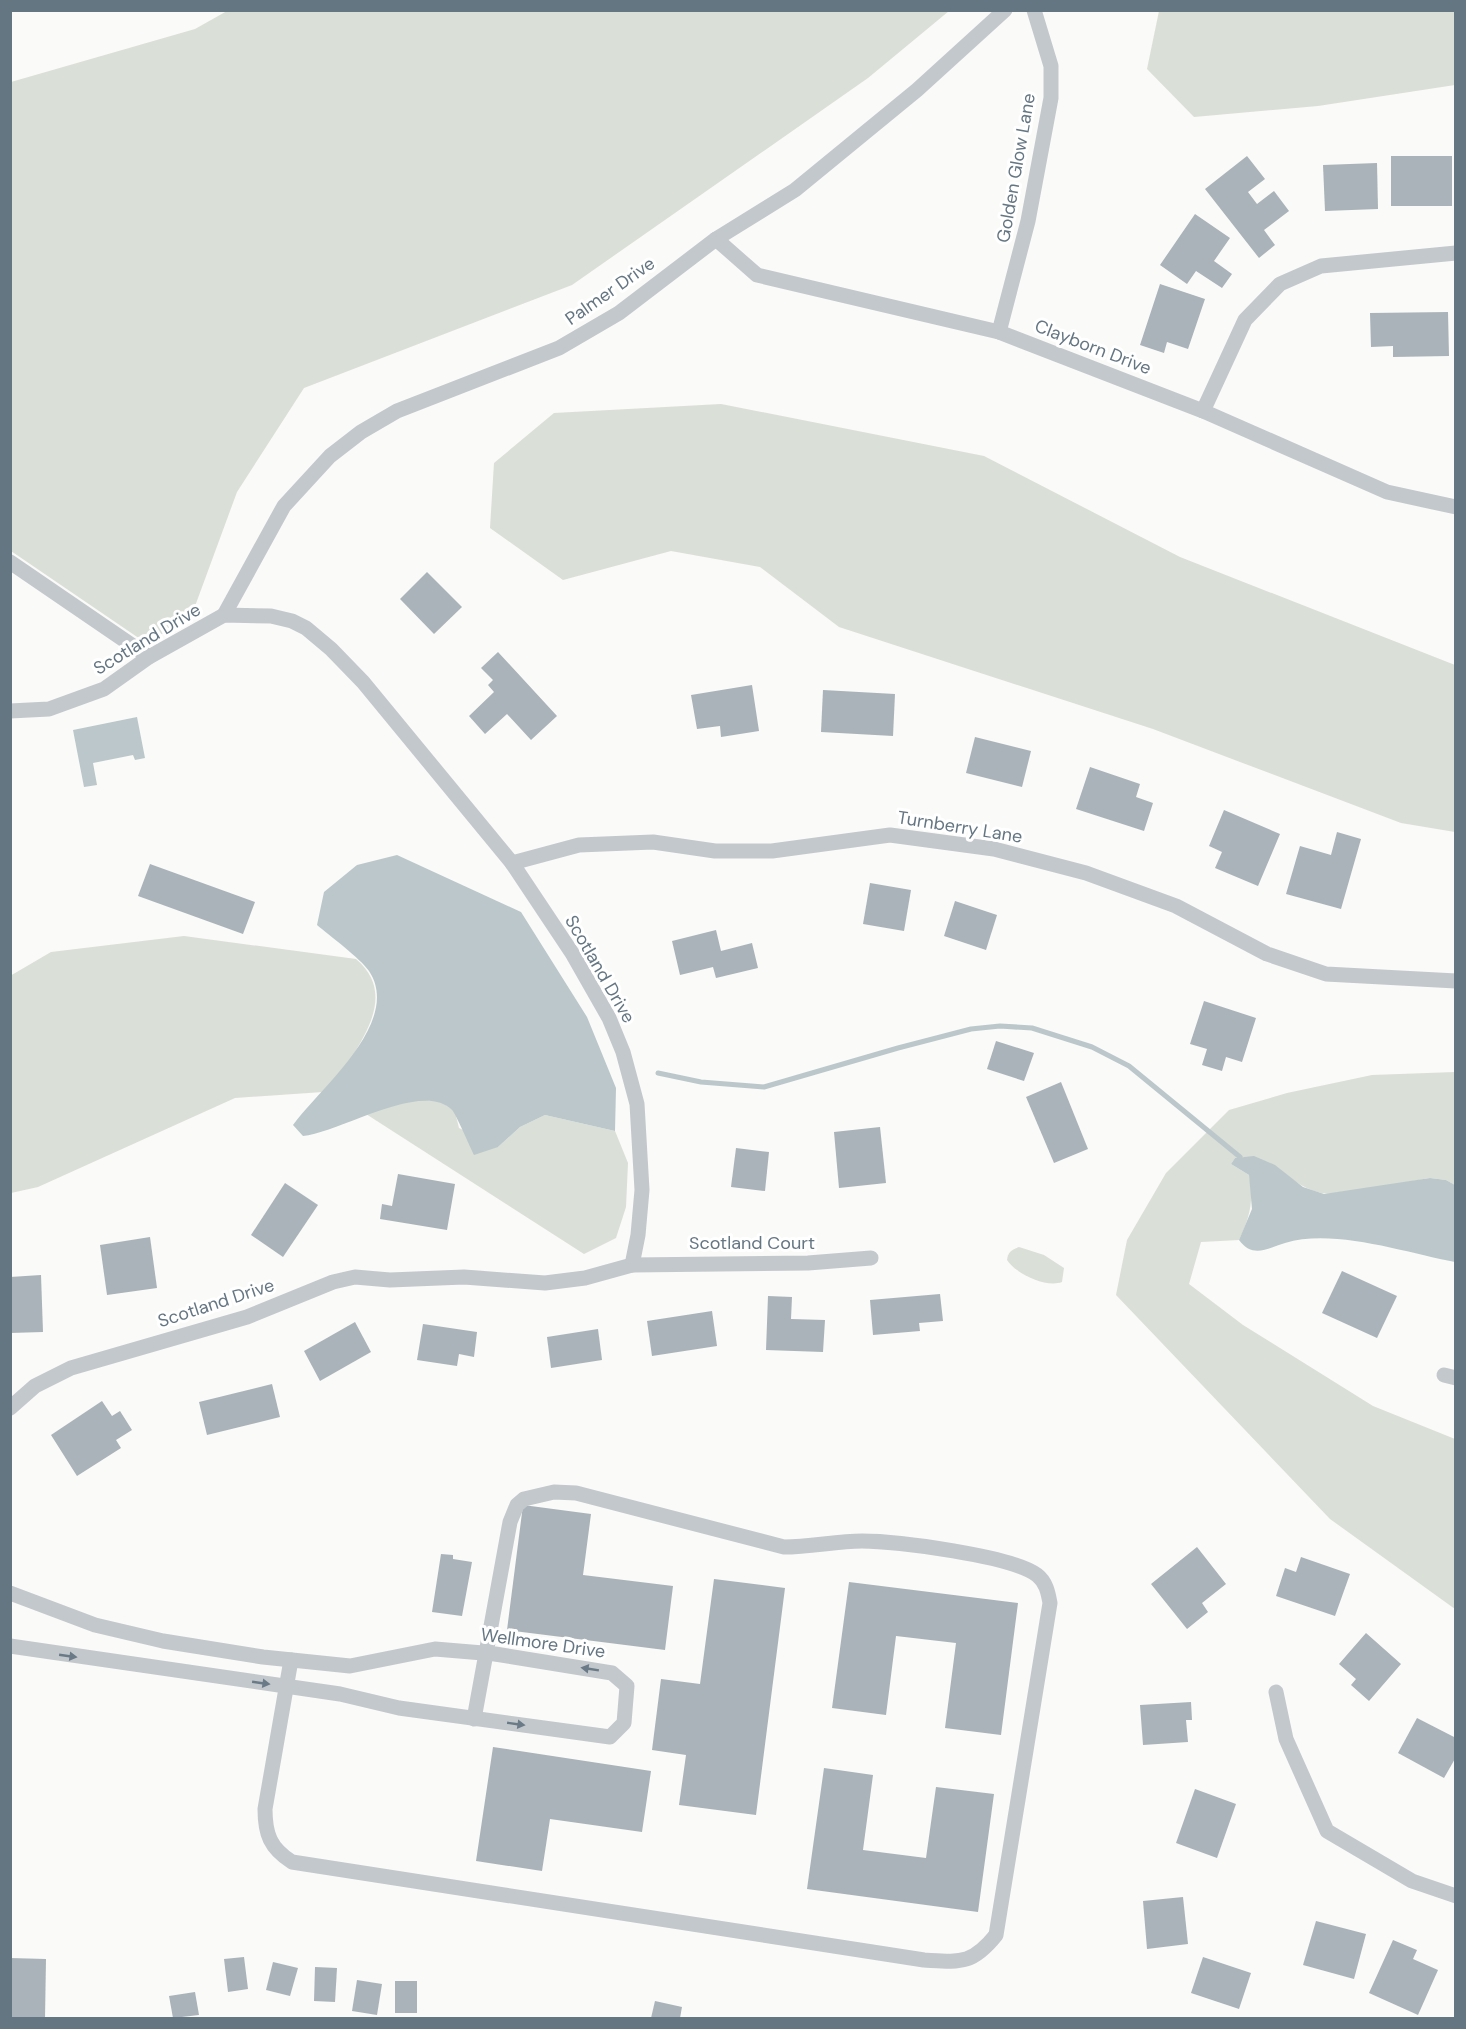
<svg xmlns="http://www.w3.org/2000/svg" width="1466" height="2029" font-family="'DM Sans',sans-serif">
<rect width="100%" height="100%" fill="#fafaf8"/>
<g fill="#dadfd7">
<path d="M227 11V10L949 11 868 78 572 285 304 388 237 492 191 617 146 643 11 551V82L195 29Z"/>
<path d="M1159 11H1455V85L1318 106 1194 117 1147 69Z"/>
<path d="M721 404 984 456 1180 557 1455 665V832L1401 823 1153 729 839 627 760 567 671 551 563 580 490 528 494 463 554 413Z"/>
<path d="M184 936 356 959C391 989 372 1024 352 1057L426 1100 442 1102 455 1112 459 1128 498 1147 520 1127 545 1115 615 1131 628 1163 626 1207 616 1238 584 1254 366 1114 323 1092 235 1098 38 1187 11 1193 10 976 51 952Z"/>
<path d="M1455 1072V1185L1446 1180 1430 1178C1410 1181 1336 1197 1321 1193 1288 1186 1272 1151 1235 1158L1231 1164 1249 1175C1254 1201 1250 1217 1239 1240L1201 1242 1189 1284 1243 1325 1373 1406 1455 1439V1609L1330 1519 1116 1295 1127 1240 1166 1173 1229 1110 1287 1093 1372 1075Z"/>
<path d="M1019 1247 1044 1255 1064 1268 1062 1282C1046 1288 1016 1274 1007 1260 1008 1252 1011 1250 1019 1247Z"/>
</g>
<g fill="#bbc7cb">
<path d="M137 717 145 758 135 760 133 755 93 763 97 785 84 787 73 730Z"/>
<path d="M397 855 521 912 587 1017 616 1088 615 1131 545 1115 520 1127 498 1147 474 1155C470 1147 455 1112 452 1110 422 1080 339 1133 303 1136L293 1125C319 1089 403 1022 369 971 360 958 330 936 317 925L324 892 357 865Z"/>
<path d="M1254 1156 1275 1165 1303 1187 1324 1194 1430 1178 1446 1180 1455 1185V1262C1406 1253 1334 1228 1285 1243 1268 1248 1253 1259 1239 1240L1252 1209 1249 1175 1231 1164 1235 1158Z"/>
</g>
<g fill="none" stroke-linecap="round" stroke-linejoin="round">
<path stroke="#bbc7cb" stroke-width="5" d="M658 1073 701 1082 764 1087 898 1048 971 1029 1000 1026 1032 1028 1092 1047 1129 1066 1240 1157"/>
</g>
<g fill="#aab3b9">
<path d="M1247 156 1265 179 1248 192 1257 204 1274 191 1289 211 1264 230 1275 245 1259 258 1205 189Z"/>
<rect x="1391" y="156" width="61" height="50"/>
<path d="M1377 163 1378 209 1325 211 1323 165Z"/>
<path d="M1195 214 1230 238 1214 261 1232 274 1222 288 1196 271 1187 284 1160 265Z"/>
<path d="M1160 284 1205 299 1188 349 1167 342 1164 353 1140 345Z"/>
<path d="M1448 312 1449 356 1393 357V346L1371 347 1370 313Z"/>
<path d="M427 572 462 607 434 634 400 599Z"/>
<path d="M498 652 557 716 531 740 507 714 485 734 469 716 494 692 488 685 493 680 481 668Z"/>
<path d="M752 685 759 731 721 737 720 726 697 729 691 695Z"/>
<path d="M823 690 895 694 893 736 821 732Z"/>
<path d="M975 737 1031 751 1022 787 966 773Z"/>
<path d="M1090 767 1140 784 1136 797 1153 803 1144 831 1076 809Z"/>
<path d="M1224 810 1280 834 1258 886 1215 868 1222 852 1209 846Z"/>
<path d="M1337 832 1361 839 1341 909 1286 894 1300 846 1331 855Z"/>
<path d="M150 864 255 902 243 934 138 896Z"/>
<path d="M870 883 911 890 904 931 863 924Z"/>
<path d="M955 901 997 915 986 950 944 936Z"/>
<path d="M716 930 721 951 752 943 758 968 716 978 713 967 680 975 672 941Z"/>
<path d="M1204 1001 1256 1018 1242 1062 1226 1057 1222 1071 1202 1065 1207 1049 1190 1044Z"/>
<path d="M996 1041 1034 1053 1024 1081 987 1069Z"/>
<path d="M1061 1082 1088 1149 1054 1163 1026 1097Z"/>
<path d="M880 1127 886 1183 839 1188 834 1132Z"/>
<path d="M736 1148 769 1152 765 1191 731 1187Z"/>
<path d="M398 1174 455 1184 447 1230 380 1219 382 1204 392 1206Z"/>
<path d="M285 1183 318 1205 283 1257 251 1235Z"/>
<path d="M150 1237 157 1288 107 1295 100 1245Z"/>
<path d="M1342 1271 1397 1296 1377 1338 1322 1313Z"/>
<path d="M41 1275 43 1332 10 1333V1277Z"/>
<path d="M940 1294 943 1321 919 1323 920 1331 873 1335 870 1300Z"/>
<path d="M768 1296 792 1297 791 1319 825 1320 823 1352 766 1350Z"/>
<path d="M712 1311 717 1346 652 1356 647 1321Z"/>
<path d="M355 1322 371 1352 320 1381 304 1351Z"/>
<path d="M423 1324 477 1332 474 1357 459 1354 457 1366 417 1360Z"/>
<path d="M598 1329 602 1360 551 1368 547 1337Z"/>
<path d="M272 1384 280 1417 207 1435 199 1402Z"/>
<path d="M102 1401 112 1416 120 1411 132 1430 116 1440 121 1448 77 1476 51 1435Z"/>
<path d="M523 1505 591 1514 583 1575 673 1586 665 1650 507 1630Z"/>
<path d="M1197 1547 1226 1584 1202 1603 1208 1612 1187 1629 1151 1584Z"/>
<path d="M441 1554 453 1555V1559L472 1562 462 1616 432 1612Z"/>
<path d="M1301 1557 1350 1574 1335 1616 1276 1596 1285 1568 1296 1572Z"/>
<path d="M714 1579 785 1588 756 1815 679 1805 686 1755 652 1750 661 1679 700 1684Z"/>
<path d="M849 1582 1018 1603 1001 1735 945 1728 956 1643 896 1636 886 1715 832 1708Z"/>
<path d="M1366 1633 1401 1664 1369 1701 1351 1685 1356 1679 1339 1664Z"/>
<path d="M1191 1702 1192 1720H1186L1188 1742 1143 1745 1140 1705Z"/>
<path d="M1417 1718 1456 1738V1757L1444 1778 1398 1753Z"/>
<path d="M493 1747 651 1771 642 1832 550 1819 542 1871 476 1861Z"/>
<path d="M824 1768 873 1775 863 1850 926 1858 936 1787 994 1794 978 1912 807 1889Z"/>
<path d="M1195 1789 1236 1804 1217 1858 1176 1843Z"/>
<path d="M1183 1897 1188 1944 1147 1949 1143 1901Z"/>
<path d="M1316 1921 1366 1934 1354 1979 1303 1965Z"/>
<path d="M1393 1940 1417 1950 1413 1959 1438 1970 1418 2015 1369 1993Z"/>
<path d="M244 1957 248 1989 228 1992 224 1959Z"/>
<path d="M1203 1957 1251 1973 1239 2009 1191 1993Z"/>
<path d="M10 1958 46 1959 45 2018H10Z"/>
<path d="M273 1962 298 1968 290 1996 266 1990Z"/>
<path d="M315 1967 337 1968 335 2002 314 2001Z"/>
<path d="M357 1980 382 1984 377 2015 352 2011Z"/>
<rect x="395" y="1981" width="22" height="32"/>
<path d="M195 1992 199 2015 173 2018 169 1996Z"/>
<path d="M655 2001 682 2007 680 2018H651Z"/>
</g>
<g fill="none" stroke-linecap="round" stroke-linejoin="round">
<g stroke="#c3c8cc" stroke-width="15">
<path d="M716 239 757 275 999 332 1203 411 1387 492 1456 507"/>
<path d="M999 332 1028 221 1051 98V66L1034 10"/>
<path d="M1203 411 1245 320 1280 284 1321 266 1456 253"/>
<path d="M10 562 149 657"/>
<path d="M224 615 284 506 330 456 361 432 397 411 559 348 619 313 716 239 795 190 917 90 1005 10"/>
<path d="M10 711 49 709 104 689 149 657 224 615 271 616 292 621 306 628 331 649 363 682 512 863 572 953 609 1018 623 1052 637 1104 642 1190 638 1235 632 1265"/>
<path d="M512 863 579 845 653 842 715 851H772L890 835 994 849 1086 873 1176 906 1267 954 1326 974 1456 981"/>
<path d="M1444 1375 1456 1378"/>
<path d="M10 1408 35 1386 71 1368 247 1317 333 1282 355 1277 390 1280 464 1277 545 1283 585 1278 632 1265 808 1263 871 1258"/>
<path d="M10 1593 95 1625 163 1641 263 1657 350 1666 435 1649 495 1654 612 1673 627 1686 624 1723 610 1737 399 1708 340 1694 10 1646"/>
<path d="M291 1660 265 1809C265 1834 270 1848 292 1862L924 1960C960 1962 972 1965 996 1935L1050 1603C1048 1592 1046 1582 1037 1575 1013 1556 896 1541 862 1541 836 1541 811 1547 784 1547L576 1493 554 1492 524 1499 517 1505 510 1522 474 1719"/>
<path d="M1276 1692 1286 1739 1327 1831 1412 1881 1456 1896"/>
</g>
</g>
<defs><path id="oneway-solid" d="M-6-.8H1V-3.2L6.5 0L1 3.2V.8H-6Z" transform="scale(1.5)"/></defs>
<g fill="#6a7a87">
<use href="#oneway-solid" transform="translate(68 1656) rotate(8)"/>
<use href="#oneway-solid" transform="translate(590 1669) rotate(-171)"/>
<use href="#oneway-solid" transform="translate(261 1683) rotate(8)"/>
<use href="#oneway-solid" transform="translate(516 1724) rotate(8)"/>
</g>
<g text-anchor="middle" stroke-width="6" stroke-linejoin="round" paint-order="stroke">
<g font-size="18" fill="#657683" stroke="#fff">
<text transform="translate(1016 168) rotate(-80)" y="6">Golden Glow Lane</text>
<text transform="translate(610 291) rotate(-35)" y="6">Palmer Drive</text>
<text transform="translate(1093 347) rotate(21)" y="6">Clayborn Drive</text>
<text transform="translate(147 639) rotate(-31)" y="6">Scotland Drive</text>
<text transform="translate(960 827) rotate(9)" y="6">Turnberry Lane</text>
<text transform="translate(600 969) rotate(60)" y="6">Scotland Drive</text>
<text x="752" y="1249">Scotland Court</text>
<text transform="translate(216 1303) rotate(-18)" y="6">Scotland Drive</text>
<text transform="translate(543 1643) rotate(8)" y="6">Wellmore Drive</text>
</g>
</g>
<rect width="1466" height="2029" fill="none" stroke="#657683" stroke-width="24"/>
</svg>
